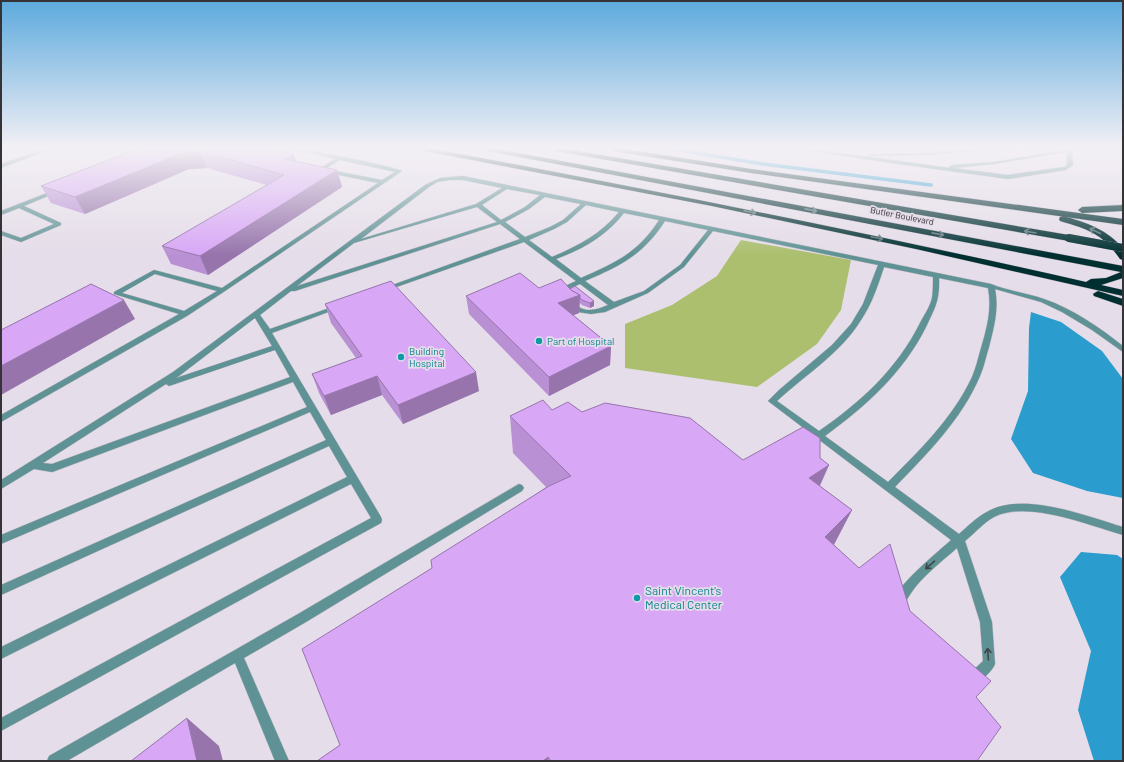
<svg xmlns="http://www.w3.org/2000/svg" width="1124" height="762" font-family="Barlow,sans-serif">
<rect width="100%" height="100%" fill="#e5dde9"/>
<path fill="#abbf6e" d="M741 240 851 260 841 310 817 344 757 387 625 368V324L672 305 717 276Z"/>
<g fill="#2a9ccd">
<path d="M1031 312 1061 322 1102 351 1123 379V498L1087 491 1033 473 1011 439 1028 391 1029 328Z"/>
<path d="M1081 552 1117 555 1123 559V761H1094L1078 710 1091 651 1060 577Z"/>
</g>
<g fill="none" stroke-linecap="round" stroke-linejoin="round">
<path stroke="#2a9ccd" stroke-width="3.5" d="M673 149 763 164 931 185"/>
<g stroke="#c2bbc5" stroke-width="1">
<g id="service">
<path d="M803 149H812L950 168 949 167 952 165 994 162 1071 149 1072 150 1073 165 1066 170 1008 179 891 163 805 150ZM1067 152V165L1064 167 1008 175 953 168 994 164Z"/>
<path d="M973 149H987L985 150 926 155 871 156 869 155 871 154 926 153Z"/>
<path d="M463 176 991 284C1008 291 1027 293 1044 299 1073 309 1099 327 1123 346V352L1092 330 1062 312 1041 302 995 289C999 309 994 327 989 347 986 356 984 367 980 376 962 419 927 454 895 487L959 534C967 527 976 518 985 513 1021 490 1086 516 1123 527V535C1088 525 1028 500 994 517 983 523 974 534 965 541L992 622 995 664C992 672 981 681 973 684L969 682 967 678 969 674 983 661 980 622 957 548C938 565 914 582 904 606L900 607 896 606C895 603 894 602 894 600 896 586 940 550 951 540L768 401 779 390 832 345 851 324 863 304 878 265 713 231 684 267 648 293 605 312 591 314 578 312 568 303 571 301C574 302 576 304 579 307 588 313 599 309 608 305L580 284 568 289 566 295H562L561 294 563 287 576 281 524 242 388 290 386 291 383 289 384 288 520 239 500 224 295 291H291L260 315 270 329 335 306 337 305 340 307 339 308 272 333 381 517 382 520 381 523 1 731V718L371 518 351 484 1 659V647L347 477 329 446 1 595V585L326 440 310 412 1 544V535L307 407 293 382 55 471 52 472 34 469 1 489V480L173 372 425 185 440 178ZM449 180H463L502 188 476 204 361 239 429 187 437 182ZM507 189 540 195 525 207 501 220 482 205ZM545 197 581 204 563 220 550 227 525 237 505 222 529 209ZM586 205 619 212C601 234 578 246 552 257L529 240 554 229 567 222ZM477 207 497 222 297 286 354 243ZM624 213 659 220C638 253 615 263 581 278L556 259C583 249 606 236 624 213ZM665 221 708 230 680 265 644 291 614 302 585 281C620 266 643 255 665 221ZM884 267 933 277C933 284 933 291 932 298 930 307 924 315 920 323 897 369 861 402 819 431L777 401C805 375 841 353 861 320 872 304 878 285 884 267ZM939 278 988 288C992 309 987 328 981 348 978 358 976 368 972 377 953 418 919 451 888 482L825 436C866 406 903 373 926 327 935 308 940 300 939 278ZM255 318 272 346 176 378 179 376ZM275 350 290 377 52 464 43 463 166 384 169 386 172 385Z"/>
<path d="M519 484 522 485 524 488 522 491 306 622 244 658 289 761H275L235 663 67 761H47L49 756 298 614Z"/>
</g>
</g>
<g stroke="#c2bbc5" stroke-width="1">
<g id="minor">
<path d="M46 149H51L1 168V164Z"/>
<path d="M293 149C302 148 394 166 402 171L225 291 187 316 1 422V415L179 314 114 294V292L154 270 222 288 378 183 319 171V169L335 159ZM340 160 395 172 382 180 325 169ZM155 274 217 291 184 311 122 293Z"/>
<path d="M55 190 60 191 24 206 61 223V225L21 242 1 235V231L21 238 54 224 19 208 1 215V211Z"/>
</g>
</g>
<g stroke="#c2bbc5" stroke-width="1">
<path id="secondary" d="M1118 149H1122L1123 154Z"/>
</g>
<g stroke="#c2bbc5" stroke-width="1">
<g id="motorway">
<path d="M421 149H434C652 190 870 233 1086 282L1091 279 1106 278 1121 272 488 151 484 149H497L1123 266V278L1101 285 1123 290V296L916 249 712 206 425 151Z"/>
<path d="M552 149H566L1069 235 1074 238 1069 241 556 151Z"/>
<path d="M610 149H625L751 169 1123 219V225L751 173 614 151Z"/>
<path d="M1123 205V211L1082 213 1078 210 1082 207Z"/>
<path d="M1063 216C1085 222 1109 230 1123 249V260L1120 259C1103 234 1088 229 1060 221L1059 219 1060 217Z"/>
<path d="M1098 291 1123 299V306L1094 296 1093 294Z"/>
</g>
</g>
<use href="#service" fill="#5f9294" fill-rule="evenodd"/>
<use href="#minor" fill="#5f9294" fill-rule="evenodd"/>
<use href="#secondary" fill="#006b6f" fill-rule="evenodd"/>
<use href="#motorway" fill="#002f31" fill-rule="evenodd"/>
<g stroke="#c2bbc5" stroke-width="8" stroke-linecap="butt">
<path id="motorway-bridge" d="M1069 238 1123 248"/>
</g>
<use href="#motorway-bridge" stroke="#002f31" stroke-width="8"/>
</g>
<g fill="#ba90d4">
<path d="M137 149H274L296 162 337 170 342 187 208 275 171 264 162 246 267 185 207 168 189 169 85 214 51 203 41 186Z"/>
<path d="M539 288 570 289 594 301V306L590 308 582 305 580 303 579 313 573 315 611 346 610 365 549 396 469 314 466 296Z"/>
<path d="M325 304 479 391 403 424 382 395 331 415 319 393 312 374 356 358 331 323Z"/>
<path d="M552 410 582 412 743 460 820 458 829 465 820 486 852 510 834 545 859 568 910 611 976 697 977 761H317L340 745 432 568 546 487 513 453 510 416Z"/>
</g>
<g fill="#9775ac">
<path d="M200 151 207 168 189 169 85 214 75 197 182 153Z"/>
<path d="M294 155 299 171 285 159Z"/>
<path d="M337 170 342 187 208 275 200 256Z"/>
<path d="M580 295 579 313 558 322V303Z"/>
<path d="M124 300 135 319 1 395V366Z"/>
<path d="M594 301V306L590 308V303Z"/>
<path d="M611 346 610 365 549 396V377Z"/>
<path d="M476 372 479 391 403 424 398 405Z"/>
<path d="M377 376 382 395 331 415 324 396Z"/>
<path d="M829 465 812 502 809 478Z"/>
<path d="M852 510 833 546 825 537Z"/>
<path d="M187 718 219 746 223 761H197Z"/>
<path d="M548 757V761H543Z"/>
</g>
<g fill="#d8a7f6" stroke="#9775ac">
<path d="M137 149H274L294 155 285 159 337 170 200 256 162 246 284 175 200 151 182 153 75 197 41 186Z"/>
<path d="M520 273 539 288 561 279 571 290 580 295 558 303 611 346 549 377 466 296Z"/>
<path d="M391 281 476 372 398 405 377 376 324 396 312 374 362 356 325 304Z"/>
<path d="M91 284 124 300 1 366V330Z"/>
<path d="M575 286 594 301 590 303 582 300 580 298V295L571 290 570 289Z"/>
<path d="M543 400 552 410 568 402 582 412 605 403 690 418 743 460 803 427 820 438V458L829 465 809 478 852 510 825 537 859 568 890 544 910 611 991 681 976 697 1001 727 977 761H551L548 757 543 761H317L340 745 302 649 432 568 431 560 549 486 571 476 510 416Z"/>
<path d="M187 718 197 761H131Z"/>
</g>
<defs><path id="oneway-shaft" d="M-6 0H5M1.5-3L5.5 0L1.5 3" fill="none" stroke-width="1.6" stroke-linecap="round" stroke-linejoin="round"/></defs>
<g stroke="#5c757b">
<use href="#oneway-shaft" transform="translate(811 210) rotate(11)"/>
<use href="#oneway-shaft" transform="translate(750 212) rotate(12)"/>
<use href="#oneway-shaft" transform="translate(1095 231) rotate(-155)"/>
<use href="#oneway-shaft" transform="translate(1030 232) rotate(-170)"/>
<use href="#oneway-shaft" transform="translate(938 234) rotate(11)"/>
<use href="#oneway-shaft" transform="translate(877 238) rotate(12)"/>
</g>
<g stroke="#3e464a">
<use href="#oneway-shaft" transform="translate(930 565) rotate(139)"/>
<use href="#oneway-shaft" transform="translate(988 654) rotate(-94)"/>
</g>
<linearGradient id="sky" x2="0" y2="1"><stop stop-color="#5caadd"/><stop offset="0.58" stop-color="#f3f0f5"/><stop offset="1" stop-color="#f3f0f5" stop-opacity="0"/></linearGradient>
<rect width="1124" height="255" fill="url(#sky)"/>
<g fill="#0f9aa8" stroke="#e5dde9" stroke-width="1.5">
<circle cx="539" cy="341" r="4"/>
<circle cx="401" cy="357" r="4"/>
<circle cx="637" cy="598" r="4"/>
</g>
<g text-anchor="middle" stroke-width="3.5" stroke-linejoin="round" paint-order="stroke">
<g font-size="9" fill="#363337" stroke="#e5dde9">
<text transform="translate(902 216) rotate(11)" y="3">Butler Boulevard</text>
</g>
<g font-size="10" fill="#0d838f" stroke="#e5dde9" text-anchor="start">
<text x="547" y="345">Part of Hospital</text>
<text x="409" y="355">Building<tspan x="409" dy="12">Hospital</tspan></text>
</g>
<g font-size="12" fill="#0d838f" stroke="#e5dde9" text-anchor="start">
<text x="645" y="595">Saint Vincent's<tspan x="645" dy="14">Medical Center</tspan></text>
</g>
</g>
<rect width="1124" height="762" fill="none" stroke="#363337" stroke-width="4"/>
</svg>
